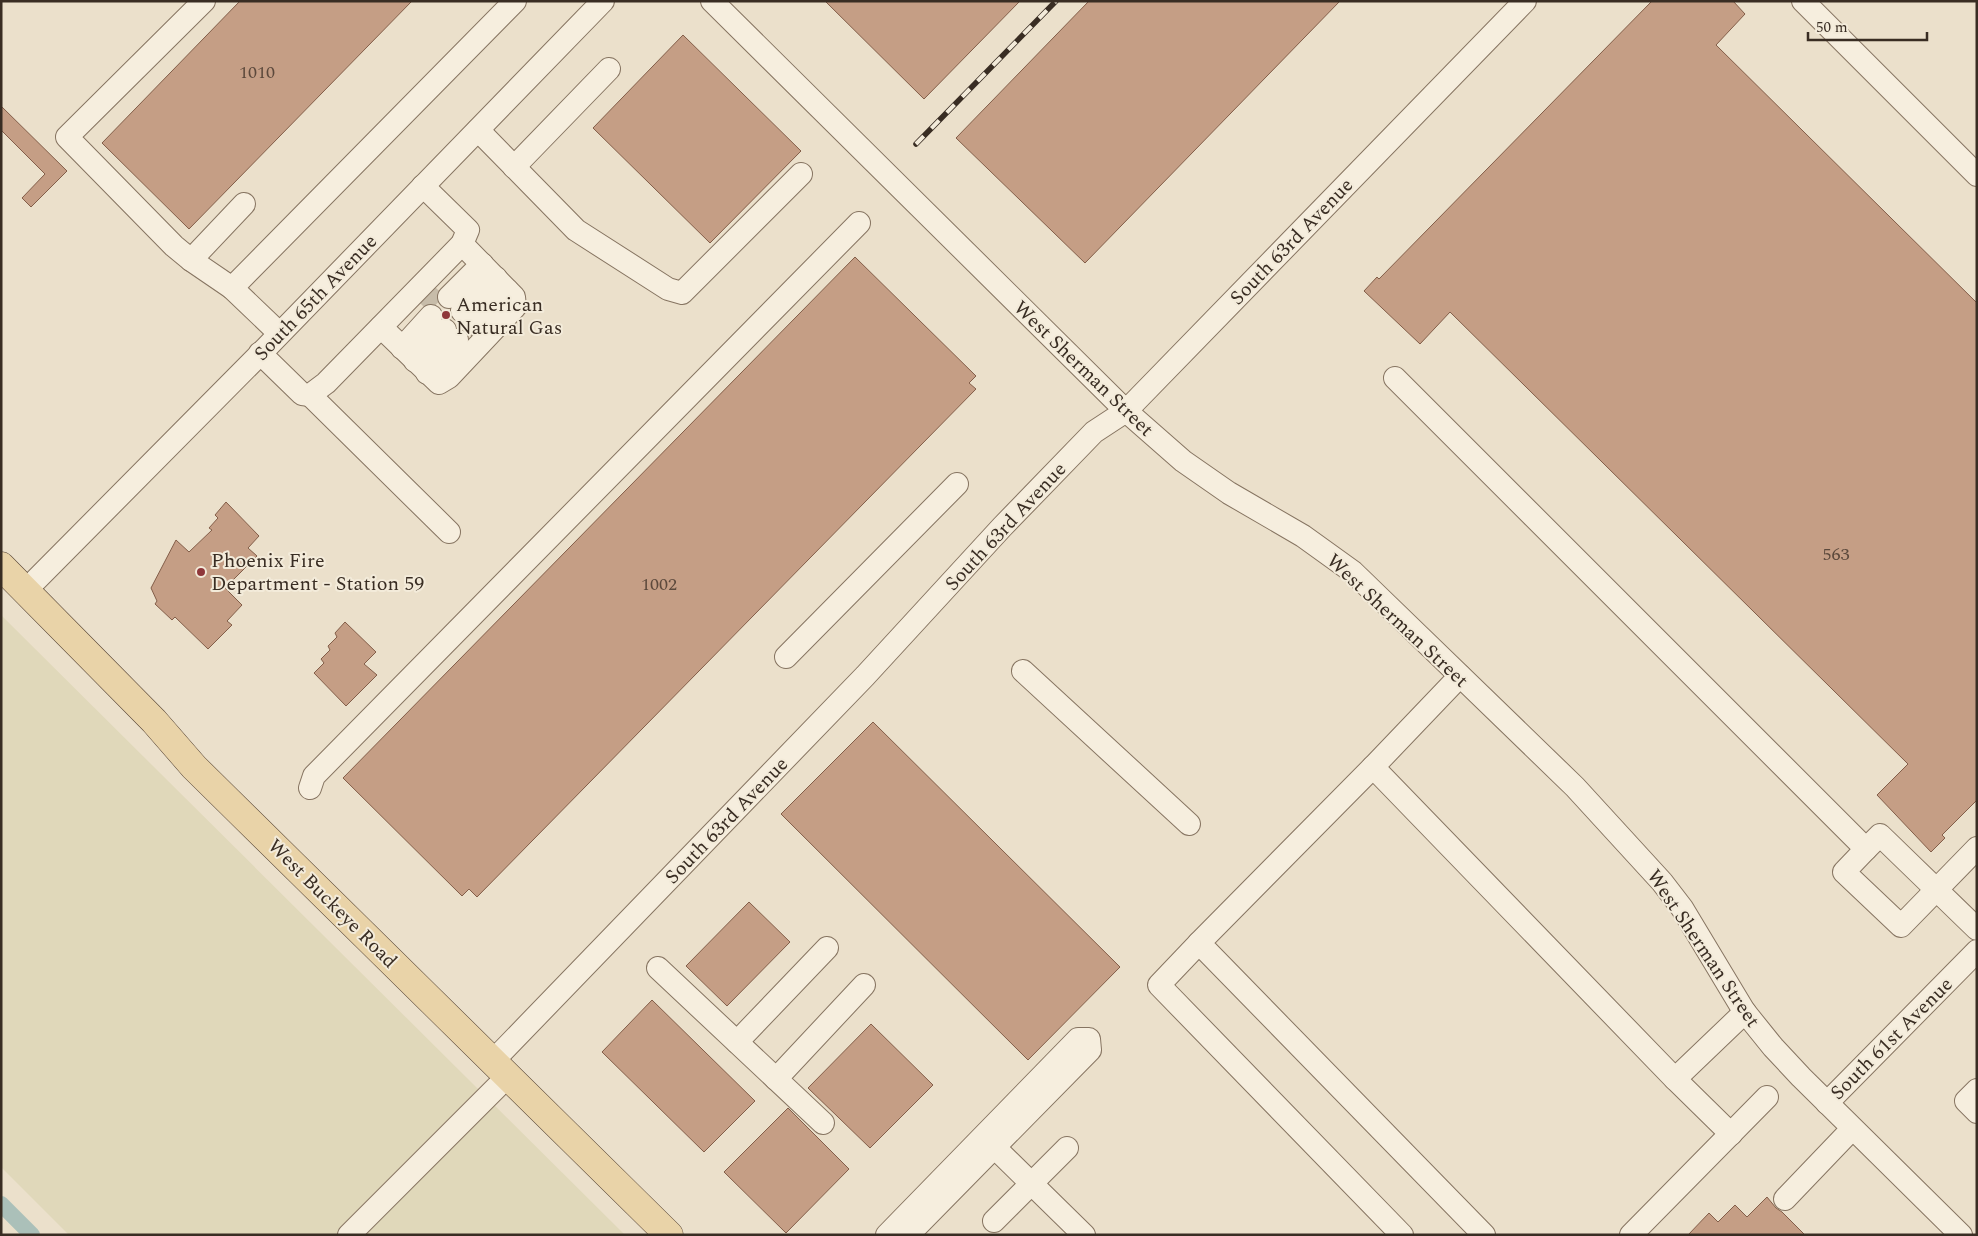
<svg xmlns="http://www.w3.org/2000/svg" width="1978" height="1236" font-family="Spectral,serif">
<rect width="100%" height="100%" fill="#ebe0cb"/>
<path fill="#e0d8ba" d="M1 615 625 1235H69L1 1167Z"/>
<g fill="none" stroke-linecap="round" stroke-linejoin="round">
<path stroke="#abc0b9" stroke-width="16" d="M1 1204 32 1235"/>
</g>
<g fill="#c59e85" stroke="#835e49">
<path d="M240 1H412L189 229 102 143Z"/>
<path d="M825 1H1020L924 99Z"/>
<path d="M1089 1H1340L1085 263 956 138Z"/>
<path d="M1652 1H1733L1745 14 1716 45 1977 303V800L1942 835 1945 838 1931 852 1877 795 1908 764 1450 312 1420 344 1364 291 1377 277 1379 279Z"/>
<path d="M683 35 801 151 710 243 593 128Z"/>
<path d="M1 106 67 171 31 207 22 198 45 174 1 130Z"/>
<path d="M855 257 976 376 969 383 976 389 477 897 469 889 462 896 343 778Z"/>
<path d="M226 502 259 536 248 548 257 556 225 588 242 605 227 621 232 625 208 649 175 617 172 620 155 604 157 601 151 588 176 540 189 552 212 530 209 528 218 518 215 515Z"/>
<path d="M345 622 376 652 364 664 377 675 346 706 314 673 324 663 321 659 330 650 328 646 337 637 335 633Z"/>
<path d="M873 722 1120 967 1028 1060 781 814Z"/>
<path d="M749 902 790 942 727 1006 686 966Z"/>
<path d="M652 1000 755 1101 704 1152 602 1052Z"/>
<path d="M871 1024 933 1085 870 1148 808 1088Z"/>
<path d="M788 1108 849 1169 786 1233 724 1172Z"/>
<path d="M1767 1197 1776 1208 1782 1212 1805 1235H1688L1709 1213 1718 1222 1735 1205 1747 1217Z"/>
</g>
<g fill="none" stroke-linecap="round" stroke-linejoin="round">
<path stroke="#c7bca9" stroke-width="22" stroke-dasharray="22 11" stroke-linecap="butt" d="M421 304 438 287"/>
<g stroke="#867461" stroke-width="24">
<g id="minor">
<path d="M204 1 67 137 174 246 191 260 232 288"/>
<path d="M712 1 1126 411 1183 461 1229 493 1303 536 1353 572 1575 787 1662 882 1682 908 1744 1011 1773 1047 1801 1077 1961 1235"/>
<path d="M1803 1 1977 175"/>
<path d="M478 130 576 230 668 289 682 293 801 174"/>
<path d="M514 167 609 69"/>
<path d="M191 260 244 204"/>
<path d="M449 297 482 264"/>
<path d="M462 311 496 278"/>
<path d="M474 324 507 290"/>
<path d="M381 327 439 383 449 377 515 307 514 297 462 244"/>
<path d="M279 333 232 288 515 1"/>
<path d="M402 348 431 316"/>
<path d="M260 353 302 394 310 395 326 383 462 244 468 230 423 186"/>
<path d="M415 361 445 330"/>
<path d="M427 373 457 340"/>
<path d="M1395 378 1866 849 1880 835 1977 929"/>
<path d="M310 395 449 532"/>
<path d="M26 590 266 348 603 1"/>
<path d="M786 657 957 484"/>
<path d="M1023 671 1189 824"/>
<path d="M1460 676 1373 767 1675 1079 1745 1012"/>
<path d="M1373 767 1199 943 1484 1235"/>
<path d="M310 788 314 776 859 223"/>
<path d="M1866 849 1844 872 1901 926 1977 848"/>
<path d="M1199 943 1159 985 1402 1235"/>
<path d="M658 968 823 1123"/>
<path d="M737 1042 827 948"/>
<path d="M493 1061 865 676 1002 527 1094 432 1126 411 1525 1"/>
<path d="M776 1079 864 985"/>
<path d="M1675 1079 1731 1134"/>
<path d="M1977 1090 1966 1101 1977 1112"/>
<path d="M1827 1103 1977 951"/>
<path d="M984 1137 1084 1235"/>
<path d="M1785 1199 1852 1129"/>
<path d="M994 1221 1067 1148"/>
<path d="M349 1235 508 1076"/>
<path d="M887 1235 1078 1039H1089L1090 1050 908 1235"/>
<path d="M1631 1235 1767 1097"/>
</g>
</g>
<g stroke="#554334" stroke-width="29">
<path id="major" d="M1 566 154 721 194 767 669 1235"/>
</g>
<use href="#minor" stroke="#f6eede" stroke-width="22"/>
<use href="#major" stroke="#e9d3a8" stroke-width="28"/>
<g stroke="#392d23" stroke-width="5.5">
<path id="rail" d="M916 144 1056 1"/>
</g>
<use href="#rail" stroke="#f3ebda" stroke-width="4" stroke-dasharray="11" stroke-linecap="butt"/>
</g>
<g fill="#8f373a" stroke="#f3ebda" stroke-width="2">
<circle cx="446" cy="315" r="5"/>
<circle cx="201" cy="572" r="5"/>
</g>
<g text-anchor="middle" stroke-width="4" stroke-linejoin="round" paint-order="stroke">
<g font-size="18" fill="#5c493c">
<text x="257" y="78">1010</text>
<text x="1836" y="560">563</text>
<text x="659" y="590">1002</text>
</g>
<g font-size="20" fill="#392d23" stroke="#f3ebda">
<text transform="translate(1291 241) rotate(-46)" y="7">South 63rd Avenue</text>
<text transform="translate(315 297) rotate(-46)" y="7">South 65th Avenue</text>
<text transform="translate(1084 368) rotate(44)" y="7">West Sherman Street</text>
<text transform="translate(1005 526) rotate(-47)" y="7">South 63rd Avenue</text>
<text transform="translate(1398 620) rotate(43)" y="7">West Sherman Street</text>
<text transform="translate(726 820) rotate(-46)" y="7">South 63rd Avenue</text>
<text transform="translate(333 903) rotate(45)" y="7">West Buckeye Road</text>
<text transform="translate(1704 948) rotate(56)" y="7">West Sherman Street</text>
<text transform="translate(1891 1038) rotate(-45)" y="7">South 61st Avenue</text>
</g>
<g font-size="20" fill="#392d23" stroke="#f3ebda" text-anchor="start">
<text x="456" y="311">American<tspan x="456" dy="23">Natural Gas</tspan></text>
<text x="211" y="567">Phoenix Fire<tspan x="211" dy="23">Department - Station 59</tspan></text>
</g>
</g>
<rect width="1978" height="1236" fill="none" stroke="#392d23" stroke-width="5"/>
<path d="M1808 32v8h119v-8" fill="none" stroke="#392d23" stroke-width="2.5"/>
<text x="1816" y="32" font-size="15" fill="#392d23" stroke="#f3ebda" stroke-width="4" paint-order="stroke">50 m</text>
</svg>
